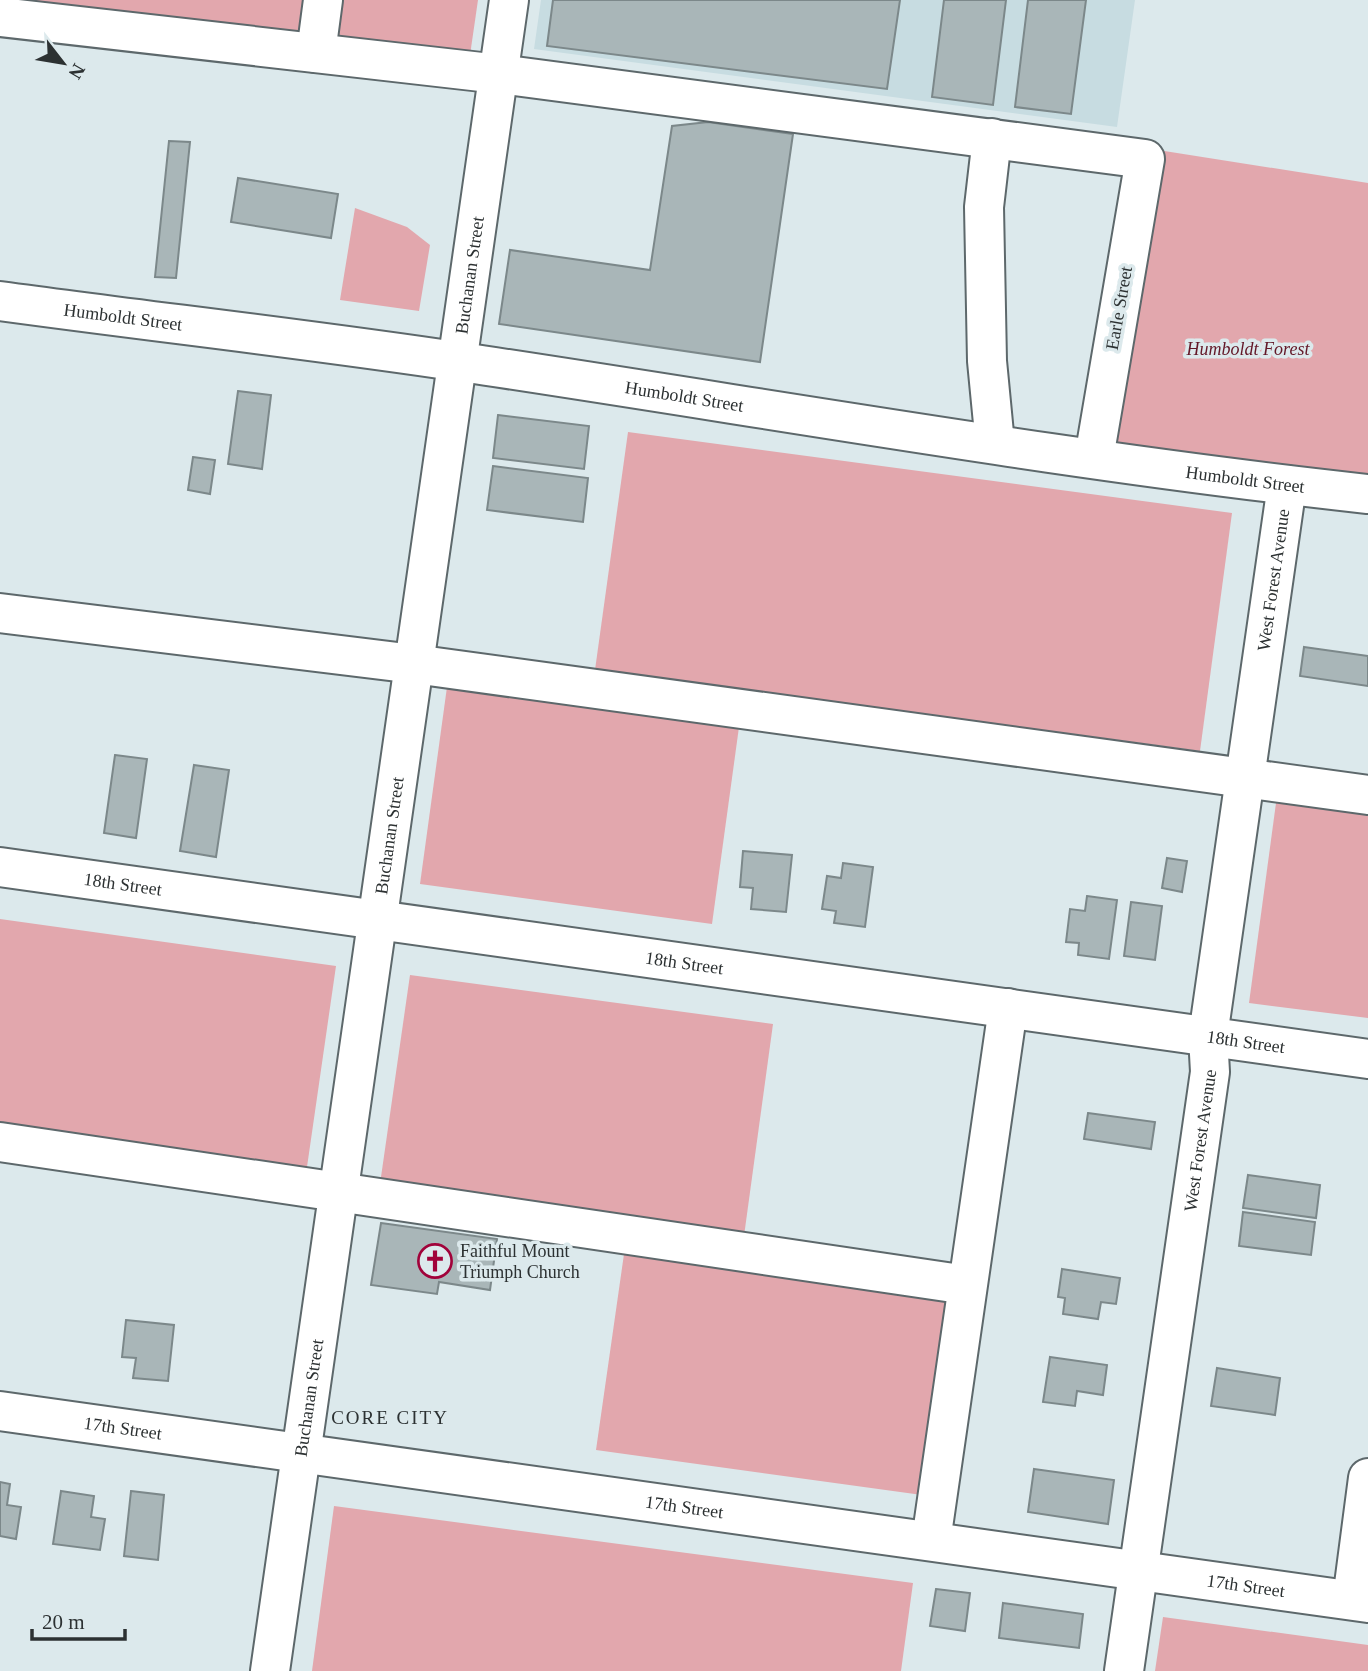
<svg xmlns="http://www.w3.org/2000/svg" width="1368" height="1671" font-family="Georgia,serif">
<rect width="100%" height="100%" fill="#dce9ec"/>
<path fill="#c7dce1" d="M541 0H1135L1117 127 534 49Z"/>
<g fill="#e2a7ad">
<path d="M0 0H304L298 41Z"/>
<path d="M336 0H478L469 62 330 44Z"/>
<path d="M1158 150 1368 183V489L1111 449Z"/>
<path d="M355 208 407 227 430 245 419 311 340 300Z"/>
<path d="M628 432 1232 513 1200 751 595 670Z"/>
<path d="M447 687 739 727 712 924 420 884Z"/>
<path d="M1276 803 1368 815V1018L1249 1003Z"/>
<path d="M0 919 336 966 307 1167 0 1124Z"/>
<path d="M410 975 773 1024 744 1236 380 1184Z"/>
<path d="M625 1247 951 1293 922 1495 596 1450Z"/>
<path d="M334 1506 913 1583 901 1671H312Z"/>
<path d="M1163 1617 1368 1645V1671H1155Z"/>
</g>
<g fill="#a9b6b8" stroke="#7c888a" stroke-width="2">
<path d="M553 0H900L887 89 547 46Z"/>
<path d="M944 0H1006L993 105 932 97Z"/>
<path d="M1028 0H1086L1071 114 1015 107Z"/>
<path d="M708 122 793 134 760 362 499 324 510 250 650 270 672 126Z"/>
<path d="M169 141 190 142 176 278 155 277Z"/>
<path d="M238 178 338 194 331 238 231 222Z"/>
<path d="M238 391 271 395 262 469 228 464Z"/>
<path d="M498 415 589 426 584 469 493 458Z"/>
<path d="M193 457 215 460 210 494 188 490Z"/>
<path d="M493 466 588 478 583 522 487 510Z"/>
<path d="M1304 647 1368 656V686L1300 676Z"/>
<path d="M115 755 147 759 136 838 104 833Z"/>
<path d="M194 765 229 770 216 857 180 851Z"/>
<path d="M743 851 792 855 786 912 751 909 753 888 740 887Z"/>
<path d="M1167 858 1187 861 1182 892 1162 888Z"/>
<path d="M843 863 873 867 865 927 834 923 836 911 822 909 827 876 841 878Z"/>
<path d="M1087 896 1117 900 1109 959 1078 955 1079 943 1066 942 1070 909 1085 911Z"/>
<path d="M1131 902 1162 906 1155 960 1124 956Z"/>
<path d="M1088 1113 1155 1122 1151 1149 1084 1139Z"/>
<path d="M1248 1175 1320 1185 1316 1218 1243 1208Z"/>
<path d="M1243 1212 1315 1222 1311 1255 1239 1246Z"/>
<path d="M381 1223 497 1239 490 1290 439 1282 437 1294 371 1285Z"/>
<path d="M1062 1269 1120 1278 1116 1304 1101 1302 1098 1319 1063 1314 1065 1298 1058 1297Z"/>
<path d="M126 1320 174 1325 168 1381 133 1378 136 1358 122 1357Z"/>
<path d="M1050 1357 1107 1365 1103 1395 1077 1391 1075 1406 1043 1402Z"/>
<path d="M1217 1368 1280 1378 1275 1415 1211 1406Z"/>
<path d="M1034 1469 1114 1480 1108 1524 1028 1512Z"/>
<path d="M0 1482 10 1484 7 1505 21 1507 16 1539 0 1536Z"/>
<path d="M61 1491 94 1496 91 1517 105 1519 100 1550 53 1544Z"/>
<path d="M131 1491 164 1495 158 1560 124 1556Z"/>
<path d="M936 1589 970 1593 965 1631 930 1626Z"/>
<path d="M1003 1603 1083 1614 1079 1648 999 1638Z"/>
</g>
<g fill="none" stroke-linecap="round" stroke-linejoin="round">
<g stroke="#5d686b" stroke-width="42">
<g id="minor">
<path d="M0 17 499 74 1145 159 1094 458"/>
<path d="M316 53 323 0"/>
<path d="M992 138 984 207 987 361 995 444"/>
<path id="s1" d="M0 301C154 322 308 339 461 362 763 407 1064 461 1368 494"/>
<path d="M0 613 414 664 1368 795"/>
<path id="s2" d="M0 867 1368 1059"/>
<path d="M0 1142 967 1285"/>
<path id="s3" d="M0 1411 1368 1603"/>
<path d="M931 1541 1008 1008"/>
<path d="M1352 1600 1368 1478"/>
<path id="s4" d="M270 1671 509 0"/>
<path id="s5" d="M1124 1671 1210 1072 1208 1036 1287 485"/>
</g>
</g>
<use href="#minor" stroke="#fff" stroke-width="38"/>
</g>
<defs>
<g id="church-ring" transform="scale(1.75)"><circle r="9.5" fill="#dce9ec" stroke="#a1023a" stroke-width="1.5"/><path d="M-1.2-6h2.4v3.5h3.3v2.4h-3.3V6h-2.4V-.1h-3.3v-2.4h3.3Z" fill="#a1023a"/></g>
</defs>
<g fill-rule="evenodd">
<use href="#church-ring" x="435" y="1261"/>
</g>
<g text-anchor="middle" stroke-width="7" stroke-linejoin="round" paint-order="stroke">
<g font-size="18" fill="#2c3132" stroke="#dce9ec">
<text dy="6" stroke="none"><textPath href="#s4" startOffset="1410">Buchanan Street</textPath></text>
<text transform="translate(1119 308) rotate(-80)" y="6">Earle Street</text>
<text dy="6" stroke="none"><textPath href="#s1" startOffset="124">Humboldt Street</textPath></text>
<text dy="6" stroke="none"><textPath href="#s1" startOffset="691">Humboldt Street</textPath></text>
<text dy="6" stroke="none"><textPath href="#s1" startOffset="1258">Humboldt Street</textPath></text>
<text dy="6" stroke="none"><textPath href="#s5" startOffset="1102">West Forest Avenue</textPath></text>
<text dy="6" stroke="none"><textPath href="#s4" startOffset="844">Buchanan Street</textPath></text>
<text dy="6" stroke="none"><textPath href="#s2" startOffset="124">18th Street</textPath></text>
<text dy="6" stroke="none"><textPath href="#s2" startOffset="691">18th Street</textPath></text>
<text dy="6" stroke="none"><textPath href="#s2" startOffset="1258">18th Street</textPath></text>
<text dy="6" stroke="none"><textPath href="#s5" startOffset="536">West Forest Avenue</textPath></text>
<text dy="6" stroke="none"><textPath href="#s4" startOffset="276">Buchanan Street</textPath></text>
<text dy="6" stroke="none"><textPath href="#s3" startOffset="124">17th Street</textPath></text>
<text dy="6" stroke="none"><textPath href="#s3" startOffset="691">17th Street</textPath></text>
<text dy="6" stroke="none"><textPath href="#s3" startOffset="1258">17th Street</textPath></text>
</g>
<g font-size="18" font-style="italic" fill="#631828" stroke="#dce9ec">
<text x="1248" y="355">Humboldt Forest</text>
</g>
<g font-size="18" fill="#2c3132" stroke="#dce9ec" text-anchor="start">
<text x="460" y="1257">Faithful Mount<tspan x="460" dy="21">Triumph Church</tspan></text>
</g>
<g font-size="19" letter-spacing="2" fill="#2c3132" stroke="#dce9ec">
<text x="390" y="1424">CORE CITY</text>
</g>
</g>
<g transform="translate(63 63) rotate(121)" stroke="#dce9ec" stroke-width="5" paint-order="stroke">
<path d="M0-5L12 26L0 18L-12 26Z" fill="#2c3132"/>
<text y="-10" font-size="19" font-weight="bold" text-anchor="middle" fill="#2c3132">N</text>
</g>
<path d="M32 1629v10h93v-10" fill="none" stroke="#2c3132" stroke-width="3.5"/>
<text x="42" y="1629" font-size="21" fill="#2c3132" stroke="#dce9ec" stroke-width="5" paint-order="stroke">20 m</text>
</svg>
